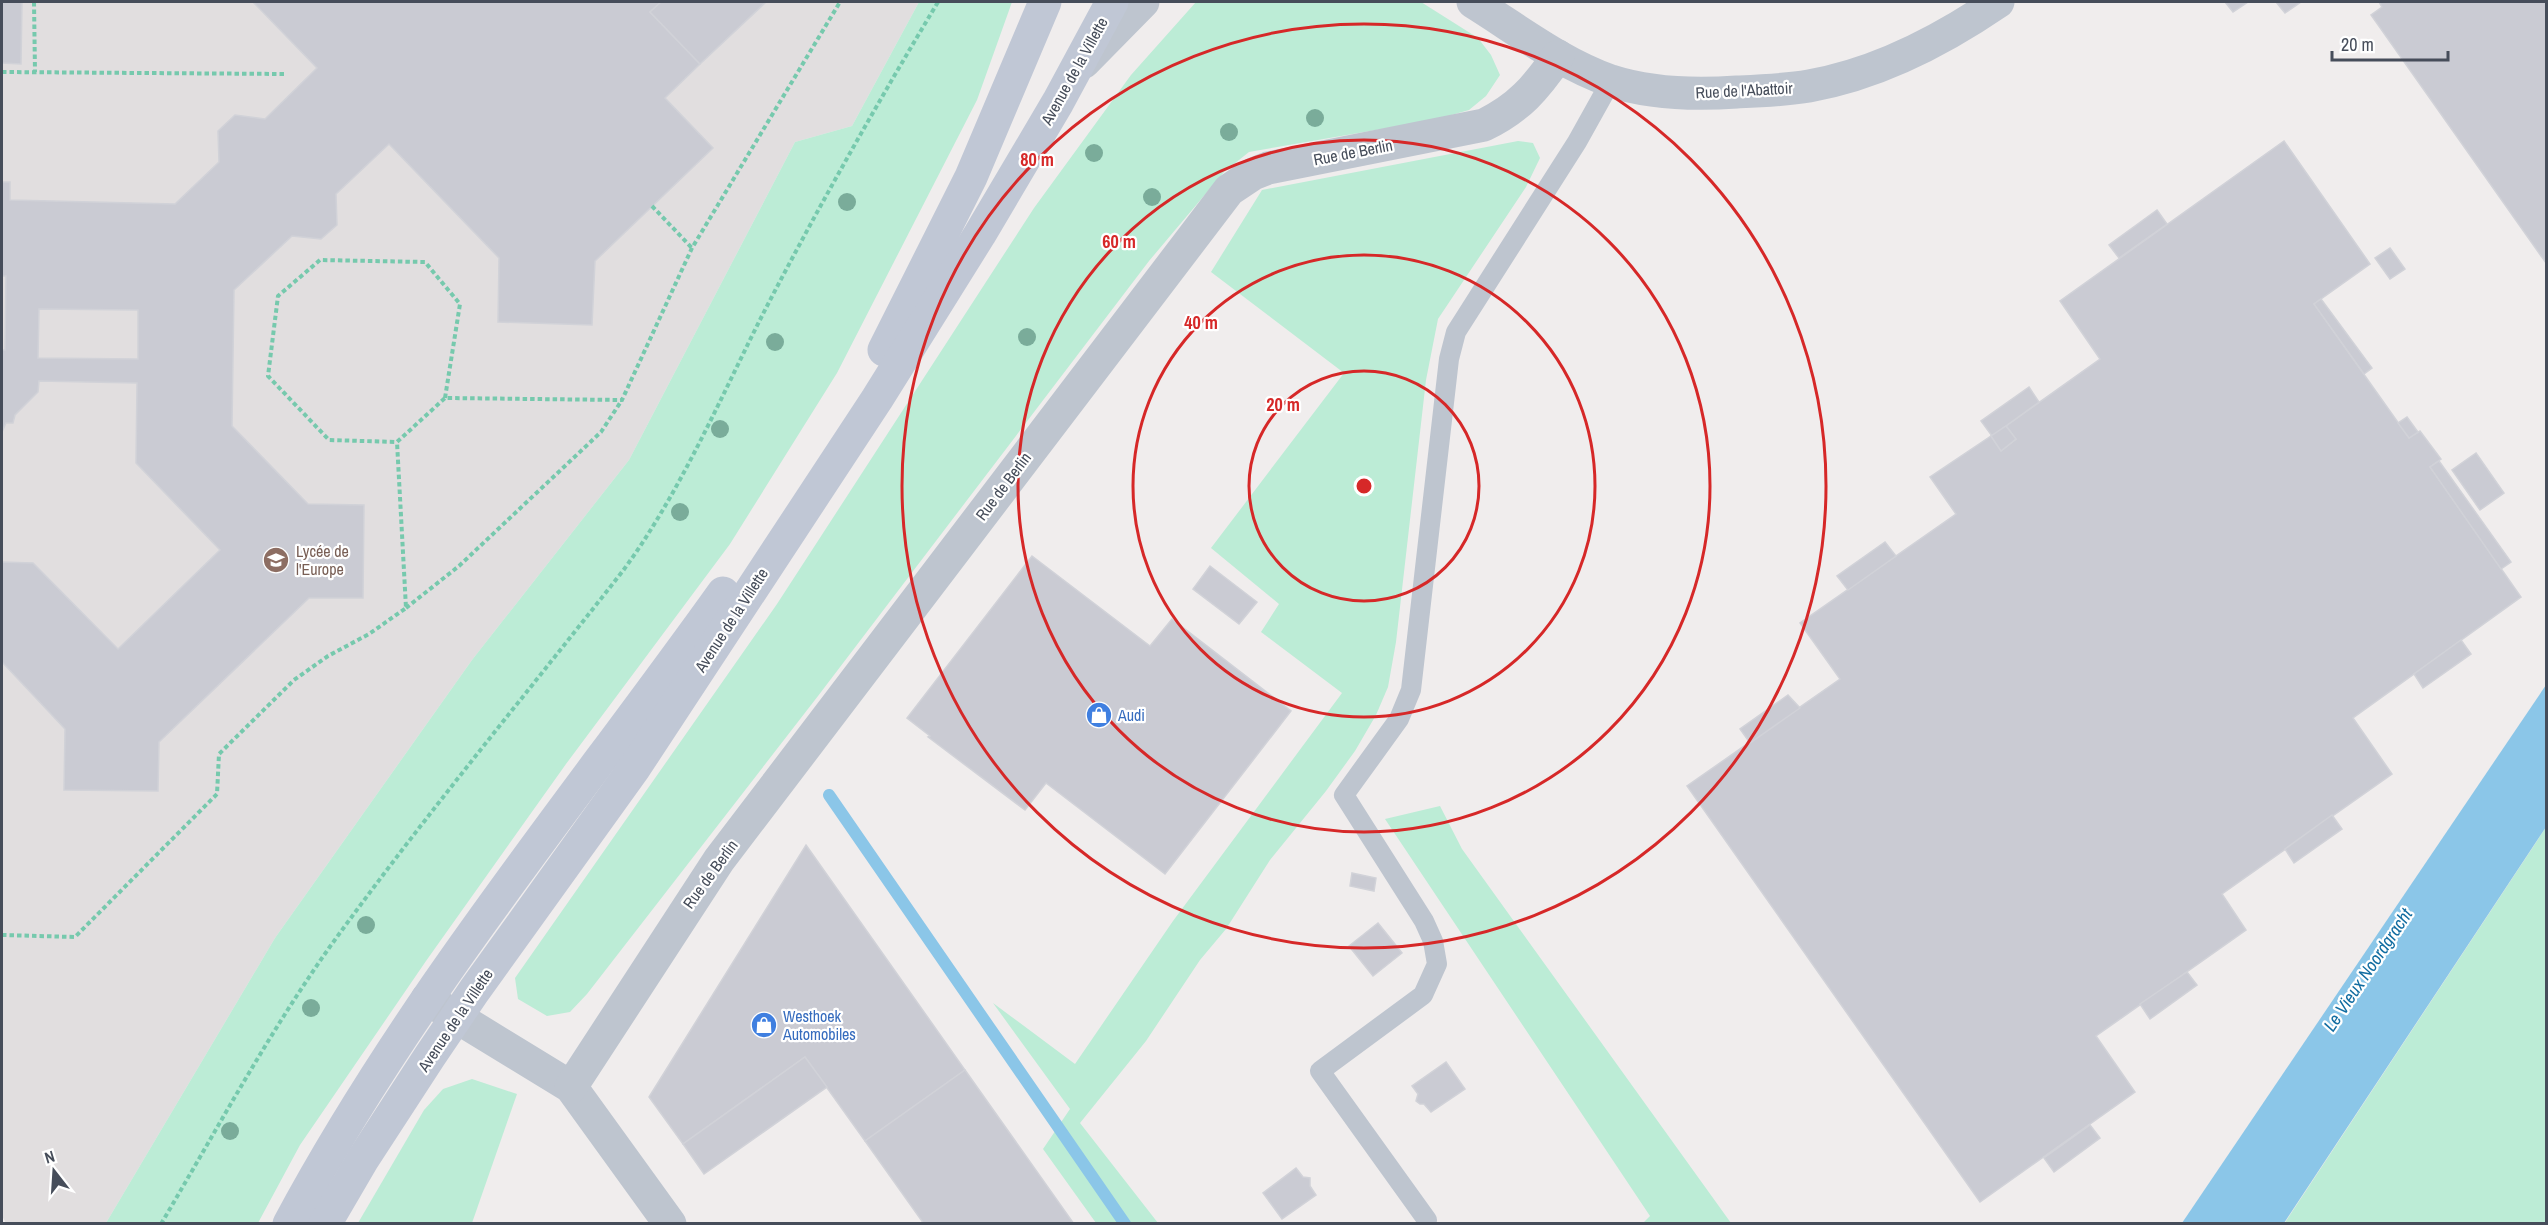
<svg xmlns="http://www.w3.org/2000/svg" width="2548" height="1225" font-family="'Archivo Narrow',sans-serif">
<rect width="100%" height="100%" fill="#f0eded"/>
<path fill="#e1dedf" d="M2 2H919L852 126 795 142 629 460 472 660 275 938 106 1223H6L2 1216Z"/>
<g fill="#bcecd6">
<path d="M919 2H1012L977 100 837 373 730 544 566 764 426 961 300 1145 258 1223H106L275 938 472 660 629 460 795 142 852 126Z"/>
<path d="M1196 2H1421L1478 38 1491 55 1500 75 1486 96 1469 110 1434 120 1249 152 1224 172 1149 261 818 696 587 994 570 1012 547 1016 518 999 515 978 777 604 1034 208 1131 75Z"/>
<path d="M1518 141 1533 143 1540 158 1526 187 1438 319 1426 380 1396 642 1388 687 1376 715 1355 751 1326 791 1270 860 1226 929 1200 960 1146 1041 1080 1123 1158 1223H1096L1043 1149 1070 1109 993 1003 1075 1064 1173 921 1342 693 1261 632 1279 604 1211 548 1344 373 1211 272 1262 190Z"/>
<path d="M1440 806 1462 849 1731 1223H1643L1650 1216 1385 819Z"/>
<path d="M2546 827V1223L2284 1224 2535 844Z"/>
<path d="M472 1079 517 1094 472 1223H358L424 1110 443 1089Z"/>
</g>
<path fill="#8bc6e8" d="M2546 685V827L2284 1223H2182Z"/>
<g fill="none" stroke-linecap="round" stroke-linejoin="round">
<path stroke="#8bc6e8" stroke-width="12" d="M829 795 1125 1224"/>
</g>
<g fill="#cacbd3" stroke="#d1d2d8" stroke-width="1.5" fill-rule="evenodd">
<path d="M2 2H22L21 64 2 63Z"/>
<path d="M253 2H661L650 12 700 64 665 98 713 148 595 261 592 325 498 322 499 258 389 144 336 194 337 225 321 239 292 236 234 290 232 426 308 504 364 505 363 598H309L159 742 158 791 64 790 65 729 2 662V562L33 563 118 649 220 550 136 463 137 383 39 381 38 392 15 415 13 423H6L2 432V350H5L6 276H2V182H10V200L175 204 219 162 218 131 235 115 265 119 317 68ZM39 309 138 310V359L38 358Z"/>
<path d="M661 2H766L700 64 650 12Z"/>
<path d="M2225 2H2248L2233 12Z"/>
<path d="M2276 2H2301L2285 13Z"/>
<path d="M2379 2H2546V263L2371 15 2382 7Z"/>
<path d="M2284 141 2370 264 2314 304 2409 438 2420 431 2441 459 2430 467 2521 597 2353 718 2392 774 2222 894 2246 930 2096 1036 2135 1092 1980 1202 1687 786 1840 679 1800 623 1956 514 1930 477 1991 436 2001 451 2016 439 2006 426 2100 359 2060 301Z"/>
<path d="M2157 210 2167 224 2119 258 2109 245Z"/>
<path d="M2390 248 2405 269 2390 279 2375 258Z"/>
<path d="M2321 299 2372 368 2364 374 2314 304Z"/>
<path d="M2029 387 2039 402 1992 436 1981 421Z"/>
<path d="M2407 417 2418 432 2409 438 2398 423Z"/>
<path d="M2006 426 2016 439 2001 451 1991 436Z"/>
<path d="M2476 453 2504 493 2480 510 2452 470Z"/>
<path d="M2439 461 2511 562 2501 569 2430 467Z"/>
<path d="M1885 542 1896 556 1848 590 1837 576Z"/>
<path d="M1032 556 1150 646 1172 619 1291 711 1165 874 1046 783 1025 810 928 737 930 736 907 718Z"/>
<path d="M1210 566 1257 602 1239 624 1193 589Z"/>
<path d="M2461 640 2471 654 2423 688 2414 674Z"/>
<path d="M1788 695 1800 708 1750 743 1740 729Z"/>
<path d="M2332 815 2342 829 2294 863 2285 849Z"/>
<path d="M806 845 965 1070 865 1141 805 1057 683 1144 649 1097Z"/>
<path d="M1352 873 1376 878 1374 891 1350 886Z"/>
<path d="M1378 923 1402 953 1373 976 1349 946Z"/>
<path d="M2187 972 2197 985 2150 1019 2140 1004Z"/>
<path d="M805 1057 827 1087 704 1174 683 1144Z"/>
<path d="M1446 1062 1465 1089 1431 1112 1424 1104H1420L1416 1101 1418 1094 1412 1086Z"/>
<path d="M965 1070 1074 1224H924L865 1141Z"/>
<path d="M2090 1125 2100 1138 2054 1172 2044 1158Z"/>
<path d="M1296 1168 1303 1177 1310 1178V1186L1316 1195 1282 1219 1263 1193Z"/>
</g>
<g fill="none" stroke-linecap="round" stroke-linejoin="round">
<g stroke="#76c9ad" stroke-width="4" stroke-dasharray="4.5 3" stroke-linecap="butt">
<path d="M34 2 35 72"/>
<path d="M2 72 285 74"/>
<path d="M652 206 692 248"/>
<path d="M445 398 460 304 425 262 320 260 278 296 268 376 329 440 397 442 445 398 622 400 692 248 840 2"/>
<path d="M406 608 459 566 601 432 622 400"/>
<path d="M2 935 75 937 217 794 219 754 294 680 328 656 369 634 406 608 397 442"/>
<path d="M161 1224C216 1131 267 1036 329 948 422 819 524 697 622 572 680 494 722 394 766 308 820 204 878 102 938 2"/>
</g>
<path stroke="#bec5cf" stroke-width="20" d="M1427 1220 1320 1071 1423 995 1437 964 1433 941 1424 921 1344 795 1399 719 1411 690 1449 359 1456 332 1577 142 1611 81"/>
<g stroke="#bec5cf" stroke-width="33">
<path d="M1473 2C1518 30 1560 63 1611 81 1651 94 1694 95 1737 92 1760 91 1786 90 1809 86 1878 74 1941 41 1998 2"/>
<path d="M1084 62 1143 2"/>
<path d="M427 999 571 1087 670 1224"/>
<path d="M571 1087 719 860 1229 190 1253 174 1268 168 1484 125C1519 108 1536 88 1558 56"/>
</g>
<g stroke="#c0c7d5" stroke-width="33">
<path d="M884 350 971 177 1045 2"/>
<path d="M289 1224C410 998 575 800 723 593"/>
<path d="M325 1224 363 1159 430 1056 474 991 635 767 877 399 980 234 1058 102 1112 2"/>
</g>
</g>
<g fill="#7aac9a">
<circle cx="1315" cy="118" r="9"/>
<circle cx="1229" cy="132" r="9"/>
<circle cx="1094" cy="153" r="9"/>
<circle cx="1152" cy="197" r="9"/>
<circle cx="847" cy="202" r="9"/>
<circle cx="1027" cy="337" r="9"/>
<circle cx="775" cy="342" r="9"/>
<circle cx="720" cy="429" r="9"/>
<circle cx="680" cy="512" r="9"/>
<circle cx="366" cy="925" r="9"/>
<circle cx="311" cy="1008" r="9"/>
<circle cx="230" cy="1131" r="9"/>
</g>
<g fill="none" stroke="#d62828" stroke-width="3">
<circle cx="1364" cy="486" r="115"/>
<circle cx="1364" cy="486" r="231"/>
<circle cx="1364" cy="486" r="346"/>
<circle cx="1364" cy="486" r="462"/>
</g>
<defs>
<g id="school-disc" transform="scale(1.35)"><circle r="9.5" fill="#8d6e63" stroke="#fff"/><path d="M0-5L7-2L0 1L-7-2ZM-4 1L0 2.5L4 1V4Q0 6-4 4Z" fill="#fff"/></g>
<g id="shop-disc" transform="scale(1.35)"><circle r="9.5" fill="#3f7fe0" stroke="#fff"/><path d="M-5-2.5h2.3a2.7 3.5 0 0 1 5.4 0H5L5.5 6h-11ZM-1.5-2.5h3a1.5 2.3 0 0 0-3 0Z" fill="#fff"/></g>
</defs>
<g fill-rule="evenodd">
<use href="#school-disc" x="276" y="560"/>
<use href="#shop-disc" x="1099" y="715"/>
<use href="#shop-disc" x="764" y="1025"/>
</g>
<g text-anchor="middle" stroke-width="4.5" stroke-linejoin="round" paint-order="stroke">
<g font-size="16" fill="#464d5a" stroke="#fff">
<text transform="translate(1074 71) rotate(-61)" y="6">Avenue de la Villette</text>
<text transform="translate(1744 90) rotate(-3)" y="6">Rue de l'Abattoir</text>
<text transform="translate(1353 152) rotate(-11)" y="6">Rue de Berlin</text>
<text transform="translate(1003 486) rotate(-53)" y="6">Rue de Berlin</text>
<text transform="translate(731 620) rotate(-57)" y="6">Avenue de la Villette</text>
<text transform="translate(710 874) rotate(-54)" y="6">Rue de Berlin</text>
<text transform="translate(455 1020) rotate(-56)" y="6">Avenue de la Villette</text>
</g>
<g font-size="16" fill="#785e54" stroke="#fff" text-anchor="start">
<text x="296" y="557">Lycée de<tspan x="296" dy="18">l'Europe</tspan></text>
</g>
<g font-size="16" fill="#366cbe" stroke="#fff" text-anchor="start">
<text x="1118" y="721">Audi</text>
<text x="783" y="1022">Westhoek<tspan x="783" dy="18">Automobiles</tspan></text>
</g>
<g font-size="18" font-style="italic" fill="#126da1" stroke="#fff">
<text transform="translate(2368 970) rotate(-56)" y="6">Le Vieux Noordgracht</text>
</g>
</g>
<circle cx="1364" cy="486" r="9" fill="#d62828" stroke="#fff" stroke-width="3"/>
<g font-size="18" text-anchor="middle" font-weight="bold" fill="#d62828" stroke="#fff" stroke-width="4.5" stroke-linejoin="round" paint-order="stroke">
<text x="1037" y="166">80 m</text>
<text x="1119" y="248">60 m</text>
<text x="1201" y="329">40 m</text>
<text x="1283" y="411">20 m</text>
</g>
<rect width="2548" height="1225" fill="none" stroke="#464d5a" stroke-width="6"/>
<g transform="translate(54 1171) rotate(343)" stroke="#ffffff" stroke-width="4.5" paint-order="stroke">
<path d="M0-4.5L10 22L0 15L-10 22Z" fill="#464d5a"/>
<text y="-9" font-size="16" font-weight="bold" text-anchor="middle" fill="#464d5a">N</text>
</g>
<path d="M2332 51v9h116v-9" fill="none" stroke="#464d5a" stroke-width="3"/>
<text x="2341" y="51" font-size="18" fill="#464d5a" stroke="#ffffff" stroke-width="4.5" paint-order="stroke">20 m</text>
</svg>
